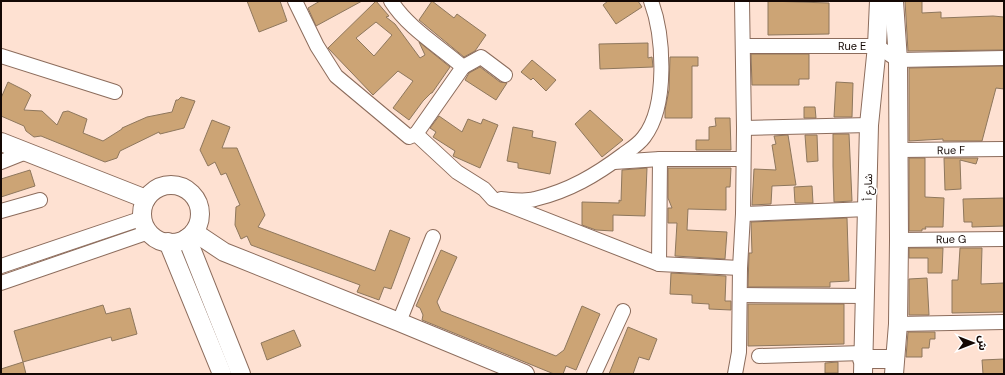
<svg xmlns="http://www.w3.org/2000/svg" width="1005" height="375" font-family="'DM Sans','Noto Sans Arabic',sans-serif">
<rect width="100%" height="100%" fill="#fee1d2"/>
<g fill="#cca475" stroke="#8e775d" fill-rule="evenodd">
<path d="M247 1H280L287 21 259 32Z"/>
<path d="M320 1H362L316 26 308 8Z"/>
<path d="M376 1 389 16 386 17 395 24 420 58 425 55 419 42 450 67 432 93H431L423 101 409 120 393 108 413 81 398 71 373 95 328 48ZM376 22 392 35 374 56 356 38Z"/>
<path d="M432 1 454 18 457 14 486 35 475 51 464 57 419 20Z"/>
<path d="M608 1H638L642 7 616 24 603 5Z"/>
<path d="M768 1 829 3V34L768 35Z"/>
<path d="M905 1H922V13L941 12V18L993 16 1004 17V50L908 51Z"/>
<path d="M648 43V58L652 57 653 67 600 69 599 44Z"/>
<path d="M751 54H809V79H799V85H752Z"/>
<path d="M670 57H698V66H692V118H665V110L669 90Z"/>
<path d="M532 60 556 80 546 91 533 78 531 80 521 72Z"/>
<path d="M1004 66V89L996 88 982 141H943V139L909 141V68Z"/>
<path d="M480 67 500 82 507 83 496 100 465 80 469 73Z"/>
<path d="M8 82 28 92 31 95 24 110 42 111 57 125 63 112 68 111 87 119 83 133 103 141 122 129V128L147 117 172 112 176 100H178L181 97 195 101 184 128 160 134 159 132 120 151 117 158 105 162 41 136 34 137 26 131 24 126 1 116V98Z"/>
<path d="M836 82 853 83 852 117H834Z"/>
<path d="M804 107H815L816 118H804Z"/>
<path d="M590 110 623 140 602 157 575 124Z"/>
<path d="M439 116 462 132 468 119 481 124 483 119 498 125 480 168 453 156 455 151 433 137 436 132 430 128Z"/>
<path d="M715 118H730L731 150H696V140H709V127L716 126Z"/>
<path d="M212 120 230 127 222 148H237L265 215 258 227 375 271 390 230 410 238 391 289 384 287 379 300 357 292 360 285 251 245 247 236 241 239 235 225 236 207 240 205 226 173 221 175 215 162 208 166 200 150Z"/>
<path d="M513 127 533 131 532 137 556 142 550 174 518 168V163L507 161Z"/>
<path d="M833 134H849L852 201 834 202 833 166Z"/>
<path d="M788 135 796 185 772 186 771 204 752 205 754 169 776 170 772 145 776 144 774 136Z"/>
<path d="M805 135H817L818 161 807 162Z"/>
<path d="M909 158H925V197L944 198 943 227H925L926 229H922V231H909Z"/>
<path d="M944 158H978L976 164 960 160 961 189 945 190Z"/>
<path d="M647 168 645 216 613 215V231L596 230 582 225V202L619 203V200L621 201 622 170Z"/>
<path d="M668 168H731L730 187H726V210L688 209 687 230 727 232 725 259 675 256 677 223H668V208H672L668 198Z"/>
<path d="M30 170 35 186 1 197V179Z"/>
<path d="M812 186 813 203H795L794 187Z"/>
<path d="M1004 198V226L972 227V222H964L963 199Z"/>
<path d="M847 218 849 281 830 282V287H748L749 253H752L751 222Z"/>
<path d="M909 248H943L942 273H928V258H909Z"/>
<path d="M960 248H982L981 284 1004 283V312L952 313V280H958Z"/>
<path d="M441 250 457 257 437 302 441 311 556 356 564 350 582 306 600 314 576 370 566 366 563 374H554L422 320 423 315 420 308 416 306Z"/>
<path d="M671 273 726 276 725 301H731V310L709 309V304L692 303V295L670 294Z"/>
<path d="M927 278 929 315H909V279Z"/>
<path d="M748 304H844V344L748 346Z"/>
<path d="M103 305 106 314 130 308 137 334 112 341 111 337 23 362 14 331Z"/>
<path d="M628 327 657 339 649 360 639 357 633 374H609Z"/>
<path d="M294 330 301 346 267 360 261 343Z"/>
<path d="M908 332H935V339H930L929 348H922V357H906Z"/>
<path d="M1004 359V374H983L982 360Z"/>
<path d="M23 362 26 374H1V369Z"/>
<path d="M838 362V373H825V363Z"/>
</g>
<g fill="none" stroke-linecap="round" stroke-linejoin="round">
<g stroke="#8c6c5c" stroke-width="16">
<g id="minor">
<path d="M295 1 317 46 336 76 409 137 416 134 457 172 484 189 493 199 659 264 740 268"/>
<path d="M391 1C408 28 439 46 463 67L416 134"/>
<path d="M743 46H877L898 60 1004 58"/>
<path d="M1 56 115 92"/>
<path d="M463 67 481 57 505 75"/>
<path d="M744 128 869 125"/>
<path d="M899 150 1004 149"/>
<path d="M1 162 26 152"/>
<path d="M614 162 660 159H743"/>
<path d="M501 199C512 200 525 202 535 199 569 191 596 175 624 154 631 149 639 144 644 137 668 106 664 36 651 1"/>
<path d="M1 211 40 200"/>
<path d="M743 214 868 209"/>
<path d="M899 240 1004 239"/>
<path d="M659 264 660 159"/>
<path d="M1 266 143 218"/>
<path d="M1 283 149 232"/>
<path d="M740 295 865 296"/>
<path d="M399 322 433 237"/>
<path d="M898 324 1004 322"/>
<path d="M759 356 863 353"/>
<path d="M594 374 623 311"/>
<path d="M735 374 739 352 740 268 743 214 744 128 742 1"/>
</g>
</g>
<g stroke="#8c6c5c" stroke-width="20">
<g id="tertiary">
<path d="M1 142 146 199"/>
<circle cx="171" cy="214" r="29"/>
<path d="M194 232 224 252 399 322 525 374"/>
<path d="M187 238 241 374"/>
<path d="M168 242 222 374"/>
<path d="M862 359H894"/>
<path d="M863 374 869 125 877 46 879 1"/>
<path d="M894 374 898 324 899 240 898 60 894 1"/>
</g>
</g>
<use href="#minor" stroke="#fff" stroke-width="14"/>
<use href="#tertiary" stroke="#fff" stroke-width="18"/>
</g>
<g text-anchor="middle" stroke-width="3" stroke-linejoin="round" paint-order="stroke">
<g font-size="11" fill="#140804" stroke="#fff">
<text x="852" y="50">Rue E</text>
<text transform="translate(951 150) rotate(-1)" y="4">Rue F</text>
<text transform="translate(868 187) rotate(-89)" y="4">شارع أ</text>
<text transform="translate(951 239) rotate(-1)" y="4">Rue G</text>
</g>
</g>
<rect width="1005" height="375" fill="none" stroke="#140804" stroke-width="4"/>
<g transform="translate(973 343) rotate(90)" stroke="#ffffff" stroke-width="3" paint-order="stroke">
<path d="M0-3L7 15L0 10L-7 15Z" fill="#140804"/>
<text y="-6" font-size="11" font-weight="bold" text-anchor="middle" fill="#140804">ش</text>
</g>
</svg>
